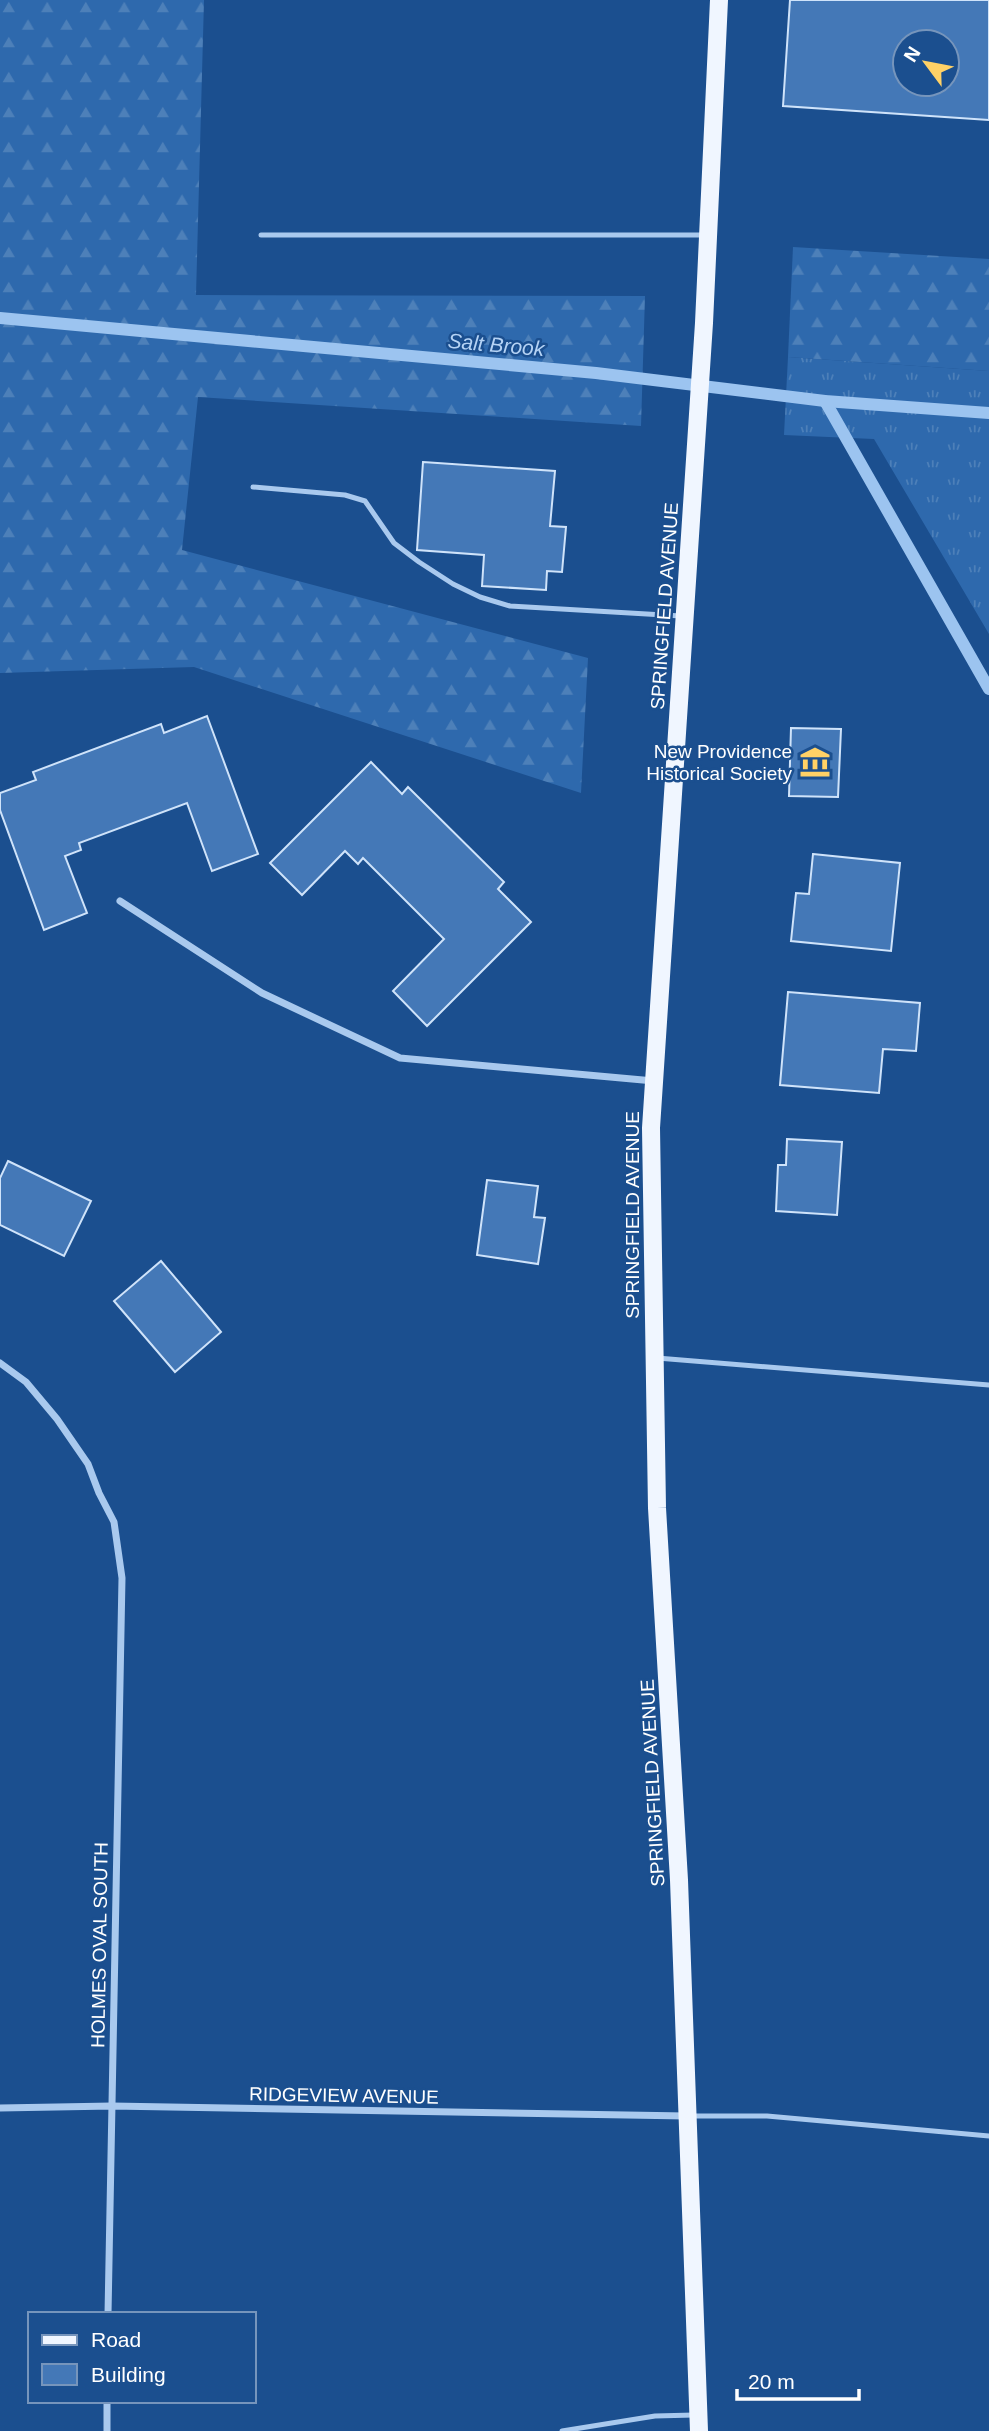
<svg xmlns="http://www.w3.org/2000/svg" width="989" height="2431" font-family="Arial,sans-serif">
<defs>
<pattern id="grass-tufts" width="24" height="20" patternUnits="userSpaceOnUse" patternTransform="scale(1.75)"><rect width="24" height="20" fill="#2e69ad"/><path d="M3 7l-1-3M5 7V3M7 7l1-3M15 17l-1-3M17 17v-4M19 17l1-3" fill="none" stroke="#4d80b9"/></pattern>
<pattern id="forest-firs" width="22" height="20" patternUnits="userSpaceOnUse" patternTransform="scale(1.75)"><rect width="22" height="20" fill="#2e69ad"/><path d="M5 1l3.5 6h-7zM16 11l3.5 6h-7z" fill="#4d80b9"/></pattern>
</defs>
<rect width="100%" height="100%" fill="#1b4f8f"/>
<path fill="url(#grass-tufts)" d="M788 357 989 371V634L874 439 784 435Z"/>
<g fill="url(#forest-firs)">
<path d="M0 0H204L196 295 645 296 641 426 198 397 182 550 588 658 581 793 194 667 0 673Z"/>
<path d="M793 247 989 259V371L788 357Z"/>
</g>
<g fill="none" stroke-linecap="round" stroke-linejoin="round">
<g stroke="#9cc4f0" stroke-width="12">
<path d="M0 318 596 373 825 401 989 413"/>
<path d="M825 401 989 689"/>
</g>
</g>
<g fill="#4478b7" stroke="#cfe3fa" stroke-width="2" fill-rule="evenodd">
<path d="M790 0H989V120L783 106ZM905 42H947V84H905Z"/>
<path d="M423 462 555 471 550 526 566 527 562 572 547 571 546 590 482 586 484 555 417 550Z"/>
<path d="M207 716 258 854 212 871 187 803 79 843 81 850 65 856 87 913 44 930 0 810V793L36 780 33 772 161 724 164 733Z"/>
<path d="M791 728 841 729 838 797 789 796Z"/>
<path d="M371 762 402 794 408 787 504 882 498 889 531 922 427 1026 393 991 444 939 363 858 358 864 345 851 302 895 270 863Z"/>
<path d="M813 854 900 863 891 951 791 941 796 893 809 894Z"/>
<path d="M788 992 920 1003 916 1051 883 1049 879 1093 780 1085Z"/>
<path d="M787 1139 842 1142 837 1215 776 1211 778 1165H786Z"/>
<path d="M8 1161 91 1201 64 1256 0 1225V1178Z"/>
<path d="M487 1180 538 1186 534 1217 545 1218 538 1264 477 1255Z"/>
<path d="M161 1261 221 1332 175 1372 114 1301Z"/>
</g>
<g fill="none" stroke-linecap="round" stroke-linejoin="round">
<g stroke="#a9c9ee" stroke-width="5">
<path d="M261 235H706"/>
<path d="M253 487 345 495 365 501 394 543 419 562 453 584 480 597 510 606 681 616"/>
<path d="M657 1358 989 1385"/>
<path d="M690 2116H767L989 2136"/>
<path d="M562 2431 655 2416 694 2415"/>
</g>
<g stroke="#a9c9ee" stroke-width="7">
<path d="M120 901 262 993 400 1058 654 1081"/>
<path d="M0 1363 26 1382 57 1419 88 1464 99 1493 114 1522 122 1578 108 2314"/>
<path d="M0 2108 112 2106 686 2116"/>
<path d="M107 2431V2401"/>
</g>
<path stroke="#f0f6ff" stroke-width="18" d="M699 2431 679 1880 657 1508 651 1128 704 323 719 0"/>
</g>
<defs>
<g id="museum-bare" transform="scale(2.415)"><path d="M0-6L6-3V-2H-6V-3ZM-5-1h2V3h-2ZM-1-1h2V3h-2ZM3-1h2V3H3ZM-6 4H6V6H-6Z" fill="#ffd166" stroke="#1b4f8f" stroke-width="2.5" paint-order="stroke"/></g>
</defs>
<g fill-rule="evenodd">
<use href="#museum-bare" x="815" y="762"/>
</g>
<g text-anchor="middle" stroke-width="5" stroke-linejoin="round" paint-order="stroke">
<g font-size="19" fill="#fff" stroke="#1b4f8f">
<text transform="translate(664 606) rotate(-86)" y="7">SPRINGFIELD AVENUE</text>
<text transform="translate(632 1215) rotate(-90)" y="7">SPRINGFIELD AVENUE</text>
<text transform="translate(652 1783) rotate(-93)" y="7">SPRINGFIELD AVENUE</text>
<text transform="translate(99 1945) rotate(-89)" y="7">HOLMES OVAL SOUTH</text>
<text transform="translate(344 2095) rotate(1)" y="7">RIDGEVIEW AVENUE</text>
</g>
<g font-size="19" fill="#fff" stroke="#1b4f8f" text-anchor="end">
<text x="792" y="758">New Providence<tspan x="792" dy="22">Historical Society</tspan></text>
</g>
<g font-size="21" font-style="italic" fill="#b5d3f5" stroke="#1b4f8f">
<text transform="translate(496 345) rotate(5)" y="7">Salt Brook</text>
</g>
</g>
<rect x="28" y="2312" width="228" height="91" fill="#1b4f8f" stroke="#7695bc" stroke-width="2"/>
<rect x="42" y="2335" width="35" height="10" fill="#f0f6ff" stroke="#7695bc" stroke-width="2"/>
<text x="91" y="2347" font-size="21" fill="#ffffff">Road</text>
<rect x="42" y="2364" width="35" height="21" fill="#4478b7" stroke="#7695bc" stroke-width="2"/>
<text x="91" y="2382" font-size="21" fill="#ffffff">Building</text>
<g transform="translate(926 63) rotate(302)"><circle r="33" fill="#1b4f8f" stroke="#7695bc" stroke-width="2"/>
<path d="M0-5L12 26L0 18L-12 26Z" fill="#ffd166"/>
<text y="-10" font-size="19" font-weight="bold" text-anchor="middle" fill="#ffffff">N</text>
</g>
<path d="M737 2389v10h122v-10" fill="none" stroke="#ffffff" stroke-width="3.5"/>
<text x="748" y="2389" font-size="21" fill="#ffffff" stroke="#1b4f8f" stroke-width="5" paint-order="stroke">20 m</text>
</svg>
